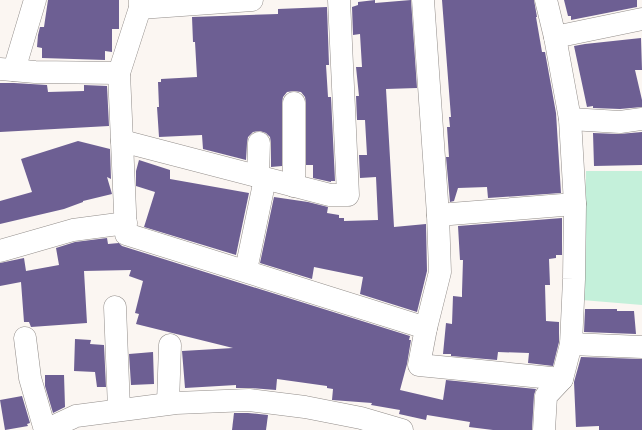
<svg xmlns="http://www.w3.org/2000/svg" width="642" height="430" font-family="Inter,sans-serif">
<rect width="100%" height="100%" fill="#fbf6f2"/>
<path fill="#c4f0da" d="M586 171H642V305L582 300Z"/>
<g fill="#6d5f93">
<path d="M48 0H119V29H112V52L105 51V60L42 58V48L37 47 38 35 40 27H44Z"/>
<path d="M375 0V3L411 0 417 88 386 89 394 227 426 224 427 271 417 312 360 294 363 277 314 267 312 279 260 263 274 197 308 202 328 207 327 213 339 215V218H344V221L378 220 376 177 360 178 359 155H367L365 120H357L356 96H359L356 67H362L360 34 353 35 352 7 358 5V2Z"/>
<path d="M442 0H534L537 17H536L542 52H545L556 113 561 193 488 198 487 187 458 188 454 201 450 202 446 157H449L447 127H450L449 117H451Z"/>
<path d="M564 0H637V7L571 20V16H568Z"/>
<path d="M327 7 329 65H326L328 97H331L335 181H331V182L313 178V165H306V103L305 97 301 92 294 91 287 92 283 97 282 103V166L271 167V143L270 137 266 133 260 131 253 132 248 137 247 143 246 160 203 149 202 135 159 137 157 107H159L158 82H161V79L197 77 195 42H193L192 17 278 14V9Z"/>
<path d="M641 38 642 70H635L642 100V107L620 109 593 108V106L587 107 574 46 585 44Z"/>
<path d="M0 83H14L47 85 48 92 84 91V85L107 86 109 126 0 132Z"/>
<path d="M642 132V165L594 166 593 133 619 134Z"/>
<path d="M78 141 110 149 111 179 107 177 112 194 83 201V202L64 209 0 224V201L32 192 21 159Z"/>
<path d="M139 160 170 170V179L249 193 236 255 144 227 155 192 136 186V171Z"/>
<path d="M562 218V255H556V258L549 259 550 285H545L546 321 559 322V342L553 366 528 363 529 353 498 352 497 360 451 356V354H443L446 323 452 324 453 296 462 297V292L463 260H460L458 226Z"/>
<path d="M107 238 108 244 119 243 122 246 410 336 409 340H411L407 364 400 390 443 400 446 380 536 389 534 395 532 430H493L469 427 470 422 427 415 426 420 399 414 400 410 371 405 372 403 332 400 333 389 327 388V386L277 379 276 390 250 388H236V385L185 388 182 351 233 348 136 324 139 314 135 313 143 281 129 276 131 270 84 271 87 323 31 327 29 322H24L21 282 0 286V263L24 258 26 271 59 265 56 248 75 242Z"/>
<path d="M585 309H617V311H634L636 334 584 332Z"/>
<path d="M75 339 91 340 90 344 104 345 106 387H97L95 372 74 371Z"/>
<path d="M153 352 154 384 131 385 129 354Z"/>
<path d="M581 357 642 359V430H599V426L576 427 574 382Z"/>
<path d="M45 375H64L65 407 53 413 45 386Z"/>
<path d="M22 396 30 423 27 424 28 426 5 430 0 400Z"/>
<path d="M234 413H248L268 415 266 430H232Z"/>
</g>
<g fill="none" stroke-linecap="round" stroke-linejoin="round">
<g stroke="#928d8a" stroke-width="23">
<g id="minor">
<path d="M140 0V8L119 73 126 234 426 328 419 365 562 379"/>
<path d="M423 0 438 215 440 272 426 328"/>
<path d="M140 8 252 0"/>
<path d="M555 37 642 19"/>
<path d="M0 69 35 72 119 73"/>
<path d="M14 70 35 0"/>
<path d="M294 103V186"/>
<path d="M570 119 620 122 642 119"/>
<path d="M122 141 330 195H348L339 0"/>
<path d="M258 177 259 143"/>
<path d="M438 215 575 204"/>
<path d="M0 251 73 230 126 223"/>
<path d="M246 270 265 179"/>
<path d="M115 307 119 409"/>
<path d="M25 338 30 378 45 430"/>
<path d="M571 344 642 347"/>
<path d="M168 403 170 345"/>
<path d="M46 430 76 416 176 403 249 400 305 407 361 418 402 430"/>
<path d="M544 430 546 396 562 379 571 344 574 279 575 204 570 119 555 37 546 0"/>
</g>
</g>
<use href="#minor" stroke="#fff" stroke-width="22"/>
</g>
</svg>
